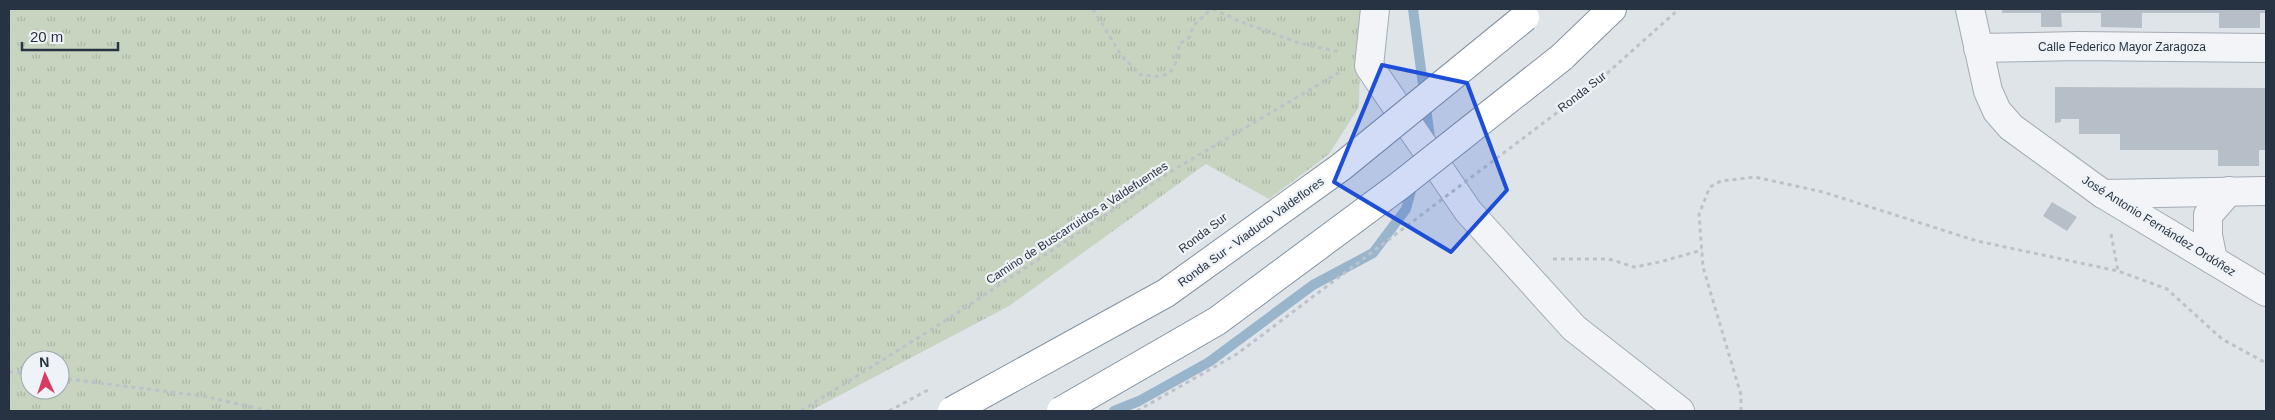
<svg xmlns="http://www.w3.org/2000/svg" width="2275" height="420" font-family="Arial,sans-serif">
<defs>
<pattern id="grass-tufts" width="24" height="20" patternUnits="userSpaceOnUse" patternTransform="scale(1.25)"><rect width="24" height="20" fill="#c6d4c0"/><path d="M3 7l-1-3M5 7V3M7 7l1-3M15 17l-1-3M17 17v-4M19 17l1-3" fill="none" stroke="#aab6a6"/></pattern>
</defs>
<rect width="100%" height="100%" fill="#dfe4e9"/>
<path fill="url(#grass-tufts)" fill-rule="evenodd" d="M9 9H1361L1359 107 1329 154 1269 199 1206 164 1009 306 810 411H9ZM30 360H60V390H30Z"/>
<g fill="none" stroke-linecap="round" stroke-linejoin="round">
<g stroke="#98b5cc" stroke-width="10">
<path d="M1413 9 1430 138"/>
<path d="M1114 411 1139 401 1209 362 1313 285 1373 253 1406 209 1413 183"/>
</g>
</g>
<g fill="#b6bec7">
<path d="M2002 9H2266V13H2260V28H2219V13H2142V28L2101 27V13H2061L2062 27H2041V13H2002Z"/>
<path d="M2055 87 2266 88V150H2259V166H2218V150H2120V134H2079V119H2061V122L2055 123Z"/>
<path d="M2052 202 2077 217 2067 231 2043 216Z"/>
</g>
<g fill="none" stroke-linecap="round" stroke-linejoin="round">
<g stroke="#a4abb4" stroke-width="30">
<g id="minor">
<path d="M1375 9 1369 66 1468 211 1574 328 1680 411"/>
<path d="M1970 9 1988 91 1997 111 2011 127 2103 194 2266 292"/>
<path d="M1978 48 2078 46 2266 48"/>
<path d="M2103 194 2266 191"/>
<path d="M2213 260 2208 235V215L2229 191"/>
</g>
</g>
<g stroke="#8593a1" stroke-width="30">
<path id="trunk" d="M1562 57 1612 9"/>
</g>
<g stroke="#bdc2c8" stroke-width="3" stroke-dasharray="4 4" stroke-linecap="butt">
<path d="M1093 9 1121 55 1141 75C1147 75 1155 77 1161 76 1175 74 1179 56 1179 44L1189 38 1194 25 1211 9"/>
<path d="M1213 9 1244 23 1299 43 1340 52"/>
<path d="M1595 84 1679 9"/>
<path d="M2111 234 2118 271"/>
<path d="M1553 259H1609L1634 267 1660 262 1702 250"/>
<path d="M9 372 30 374"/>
<path d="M60 378 203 396 269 411"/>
<path d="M801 411 951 317 1175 169 1340 72"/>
<path d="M1741 411V395L1703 267 1699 214 1710 187 1721 181 1755 177 1823 192 1977 241 2118 271 2167 289 2222 339 2266 363"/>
</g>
<use href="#minor" stroke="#f2f4f7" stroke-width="28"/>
<use href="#trunk" stroke="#fff" stroke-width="28"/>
<g stroke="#8593a1" stroke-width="30" stroke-linecap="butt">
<g id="trunk-bridge">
<path d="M952 411 1166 293 1341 167 1525 17"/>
<path d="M1061 411 1217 321 1399 186 1562 57"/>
</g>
</g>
<g stroke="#bdc2c8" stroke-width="3" stroke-dasharray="4 4" stroke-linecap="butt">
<path d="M889 411 928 390"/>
<path d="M1137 411 1237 354 1595 84"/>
</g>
<use href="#trunk-bridge" stroke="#fff" stroke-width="28"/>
</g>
<path fill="#1d4ed8" fill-opacity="0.2" stroke="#1d4ed8" stroke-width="4" stroke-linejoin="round" d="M1382 65 1467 83 1507 190 1451 252 1334 182Z"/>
<g text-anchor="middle" stroke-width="4.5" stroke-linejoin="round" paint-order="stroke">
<g font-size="12" fill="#273342" stroke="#eff3f7">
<text x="2122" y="51">Calle Federico Mayor Zaragoza</text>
<text transform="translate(1582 92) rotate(-38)" y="4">Ronda Sur</text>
<text transform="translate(1077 223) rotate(-33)" y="4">Camino de Buscarruidos a Valdefuentes</text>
<text transform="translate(2159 226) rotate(32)" y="4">José Antonio Fernández Ordóñez</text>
<text transform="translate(1251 232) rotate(-36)" y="4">Ronda Sur - Viaducto Valdeflores</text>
<text transform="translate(1203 233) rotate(-37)" y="4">Ronda Sur</text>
</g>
</g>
<rect width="2275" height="420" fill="none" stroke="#273342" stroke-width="20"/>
<g transform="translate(45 375) rotate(357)"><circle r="24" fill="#eff3f7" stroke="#9fa6af"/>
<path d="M0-4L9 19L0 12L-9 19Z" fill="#d73b60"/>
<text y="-8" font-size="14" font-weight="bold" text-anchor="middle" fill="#273342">N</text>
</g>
<path d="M22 42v8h96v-8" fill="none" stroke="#273342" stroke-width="2.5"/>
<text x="30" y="42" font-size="15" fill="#273342" stroke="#eff3f7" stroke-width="4" paint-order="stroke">20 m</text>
</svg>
